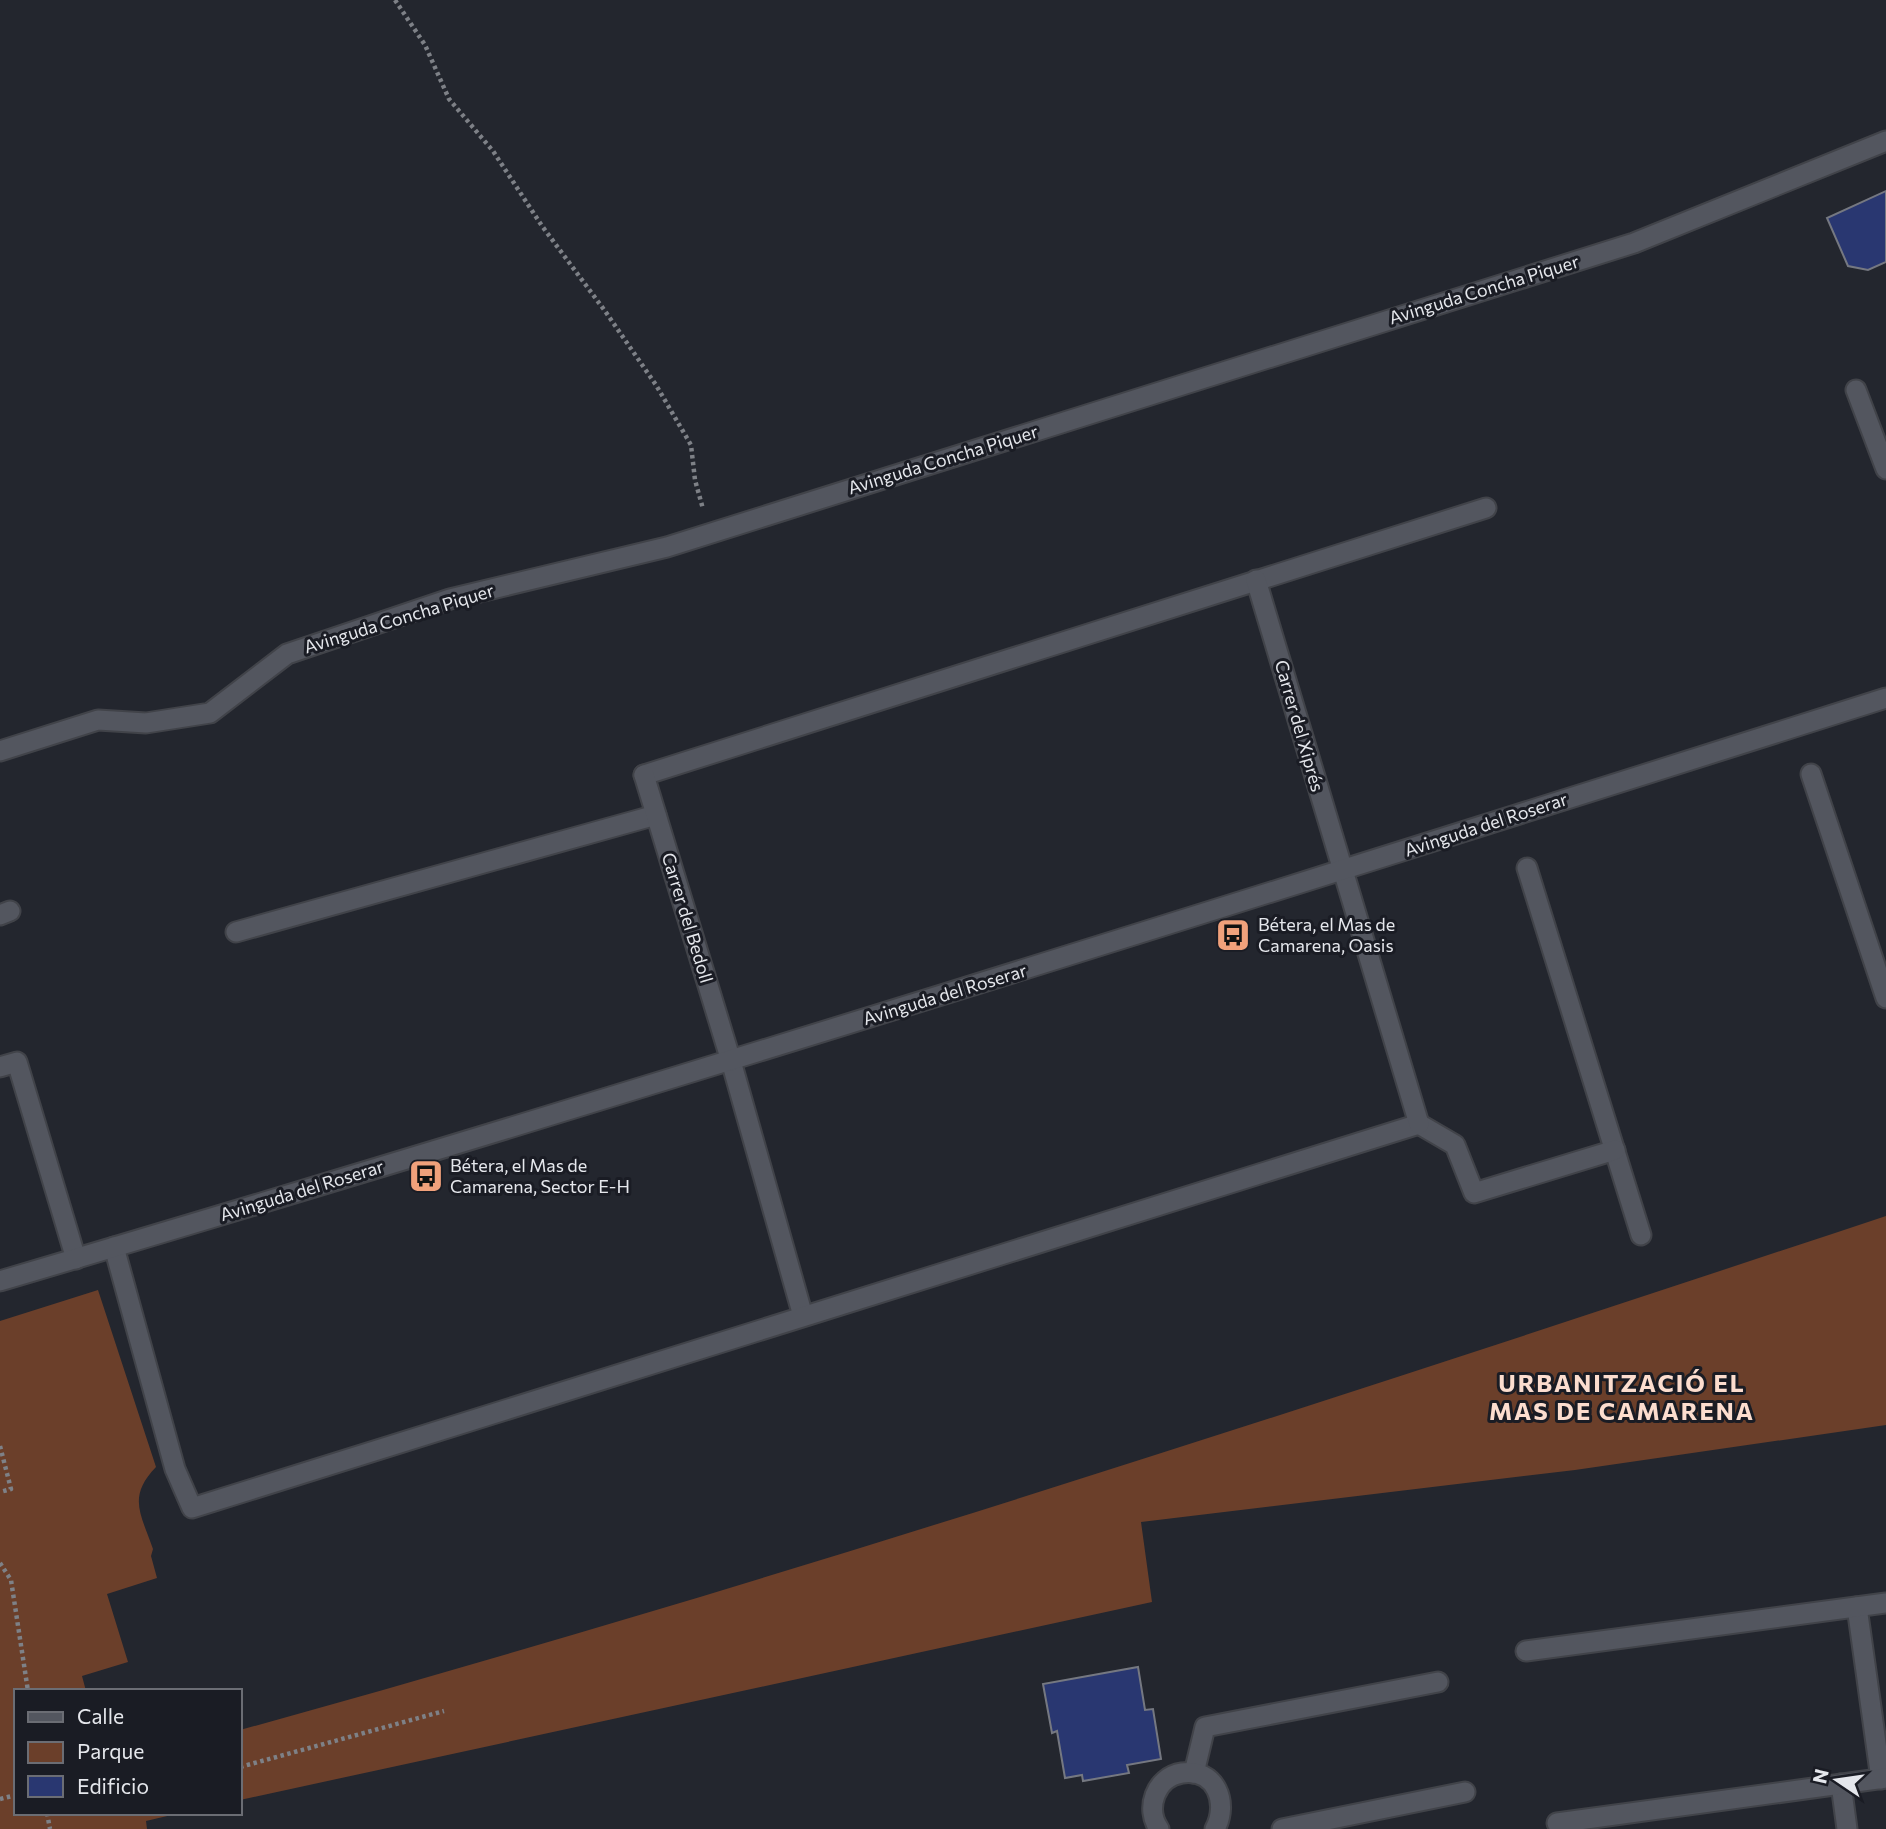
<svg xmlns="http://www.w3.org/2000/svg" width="1886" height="1829" font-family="Commissioner,sans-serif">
<rect width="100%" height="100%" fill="#23262e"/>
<g fill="#6b3f2a">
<path d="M1886 1216V1425L1575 1470 1141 1522 1152 1602 240 1800V1730C794 1577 1340 1397 1886 1216Z"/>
<path d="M98 1290 156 1467C127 1497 141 1514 153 1549L151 1556 157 1578 107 1594 128 1662 82 1676 86 1691H16V1813H180L146 1821 147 1829H0V1321Z"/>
</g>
<g fill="#293771" stroke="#757881" stroke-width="2">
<path d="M1886 191V262L1868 270 1848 266 1827 218Z"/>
<path d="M1138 1667 1145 1710 1153 1709 1161 1759 1127 1765 1129 1773 1083 1781 1082 1775 1065 1778 1057 1731 1052 1733 1043 1684Z"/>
</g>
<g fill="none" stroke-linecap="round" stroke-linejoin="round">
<g stroke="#414349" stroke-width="23">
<g id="service">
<path d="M1811 774 1886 998"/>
<path d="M644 775 1486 508"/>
<path d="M1527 868 1641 1235"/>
<path d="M0 915 10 911"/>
<path d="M236 932 656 815"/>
<path d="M731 1061 803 1316"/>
<path d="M0 1067 17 1062 76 1259"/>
<path d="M114 1247 175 1469 192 1508 1419 1124 1455 1145 1474 1193 1615 1150"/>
<path d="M1857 1607 1881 1779"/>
<path d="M1526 1651 1886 1603"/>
<path d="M1194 1773 1205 1727 1438 1682"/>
<path d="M1841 1784 1847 1829"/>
<path d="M1557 1823 1886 1778"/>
<path d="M1159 1829C1145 1809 1155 1777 1182 1773 1216 1768 1229 1803 1215 1829"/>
<path d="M1282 1829 1465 1792"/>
</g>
</g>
<g stroke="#414349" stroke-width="23">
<g id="minor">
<path d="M1856 390 1886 469"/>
<path d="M1256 580 1419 1124"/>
<path d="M0 751 98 720 146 723 210 713 287 654 450 599 667 547 1634 243 1886 141"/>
<path d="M644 775 731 1061"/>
<path d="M0 1281C631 1094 1259 897 1886 698"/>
</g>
</g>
<g stroke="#7e8187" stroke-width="4.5" stroke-dasharray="3.5 3.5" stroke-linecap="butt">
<path d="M395 0 425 45 449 99 493 151 542 226 605 311 656 385 691 445 695 480 703 509"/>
<path d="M0 1446 11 1489 0 1492"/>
<path d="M0 1563 11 1580 28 1691"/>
<path d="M240 1767 444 1711"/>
<path d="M0 1799 16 1795"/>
<path d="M47 1813 50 1829"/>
</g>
<use href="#service" stroke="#53565f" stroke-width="19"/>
<use href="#minor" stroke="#53565f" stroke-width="19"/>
</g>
<defs>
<g id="bus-square" transform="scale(1.75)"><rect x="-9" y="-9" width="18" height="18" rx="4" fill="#f1a17b" stroke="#1a1c24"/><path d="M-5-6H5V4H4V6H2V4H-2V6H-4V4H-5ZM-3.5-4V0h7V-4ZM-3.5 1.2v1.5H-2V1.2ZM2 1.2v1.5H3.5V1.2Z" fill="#111"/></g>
</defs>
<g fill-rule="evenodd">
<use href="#bus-square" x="1233" y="935"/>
<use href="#bus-square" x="426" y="1176"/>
</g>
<g text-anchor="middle" stroke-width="6" stroke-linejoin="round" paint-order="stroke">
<g font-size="18" fill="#e5e7ec" stroke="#1a1c24">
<text transform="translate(1484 290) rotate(-17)" y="6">Avinguda Concha Piquer</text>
<text transform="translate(943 460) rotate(-17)" y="6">Avinguda Concha Piquer</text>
<text transform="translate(399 619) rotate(-17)" y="6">Avinguda Concha Piquer</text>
<text transform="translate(1299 726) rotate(74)" y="6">Carrer del Xiprés</text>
<text transform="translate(1486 825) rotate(-18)" y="6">Avinguda del Roserar</text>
<text transform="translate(687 918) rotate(73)" y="6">Carrer del Bedoll</text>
<text transform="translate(945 995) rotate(-17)" y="6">Avinguda del Roserar</text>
<text transform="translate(302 1191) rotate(-17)" y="6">Avinguda del Roserar</text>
</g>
<g font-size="18" fill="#e5e7ec" stroke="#1a1c24" text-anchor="start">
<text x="1258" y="931">Bétera, el Mas de<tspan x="1258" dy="21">Camarena, Oasis</tspan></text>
<text x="450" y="1172">Bétera, el Mas de<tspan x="450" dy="21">Camarena, Sector E-H</tspan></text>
</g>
<g font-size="24" font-weight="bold" letter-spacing="2" fill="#fcddce" stroke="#1a1c24">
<text x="1622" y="1392">URBANITZACIÓ EL<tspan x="1622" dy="28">MAS DE CAMARENA</tspan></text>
</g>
</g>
<rect x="14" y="1689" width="228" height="126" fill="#1a1c24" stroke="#6b6d74" stroke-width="2"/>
<rect x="28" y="1712" width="35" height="10" fill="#53565f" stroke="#6b6d74" stroke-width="2"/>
<text x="77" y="1724" font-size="21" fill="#e5e7ec">Calle</text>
<rect x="28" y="1742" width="35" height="21" fill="#6b3f2a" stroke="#6b6d74" stroke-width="2"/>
<text x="77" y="1759" font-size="21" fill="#e5e7ec">Parque</text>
<rect x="28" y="1776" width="35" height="21" fill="#293771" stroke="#6b6d74" stroke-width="2"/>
<text x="77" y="1794" font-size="21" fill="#e5e7ec">Edificio</text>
<g transform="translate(1837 1780) rotate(283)" stroke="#1a1c24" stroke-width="5" paint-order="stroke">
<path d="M0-5L12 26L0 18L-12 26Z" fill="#e5e7ec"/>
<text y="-10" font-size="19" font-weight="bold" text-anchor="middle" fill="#e5e7ec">N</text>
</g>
</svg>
